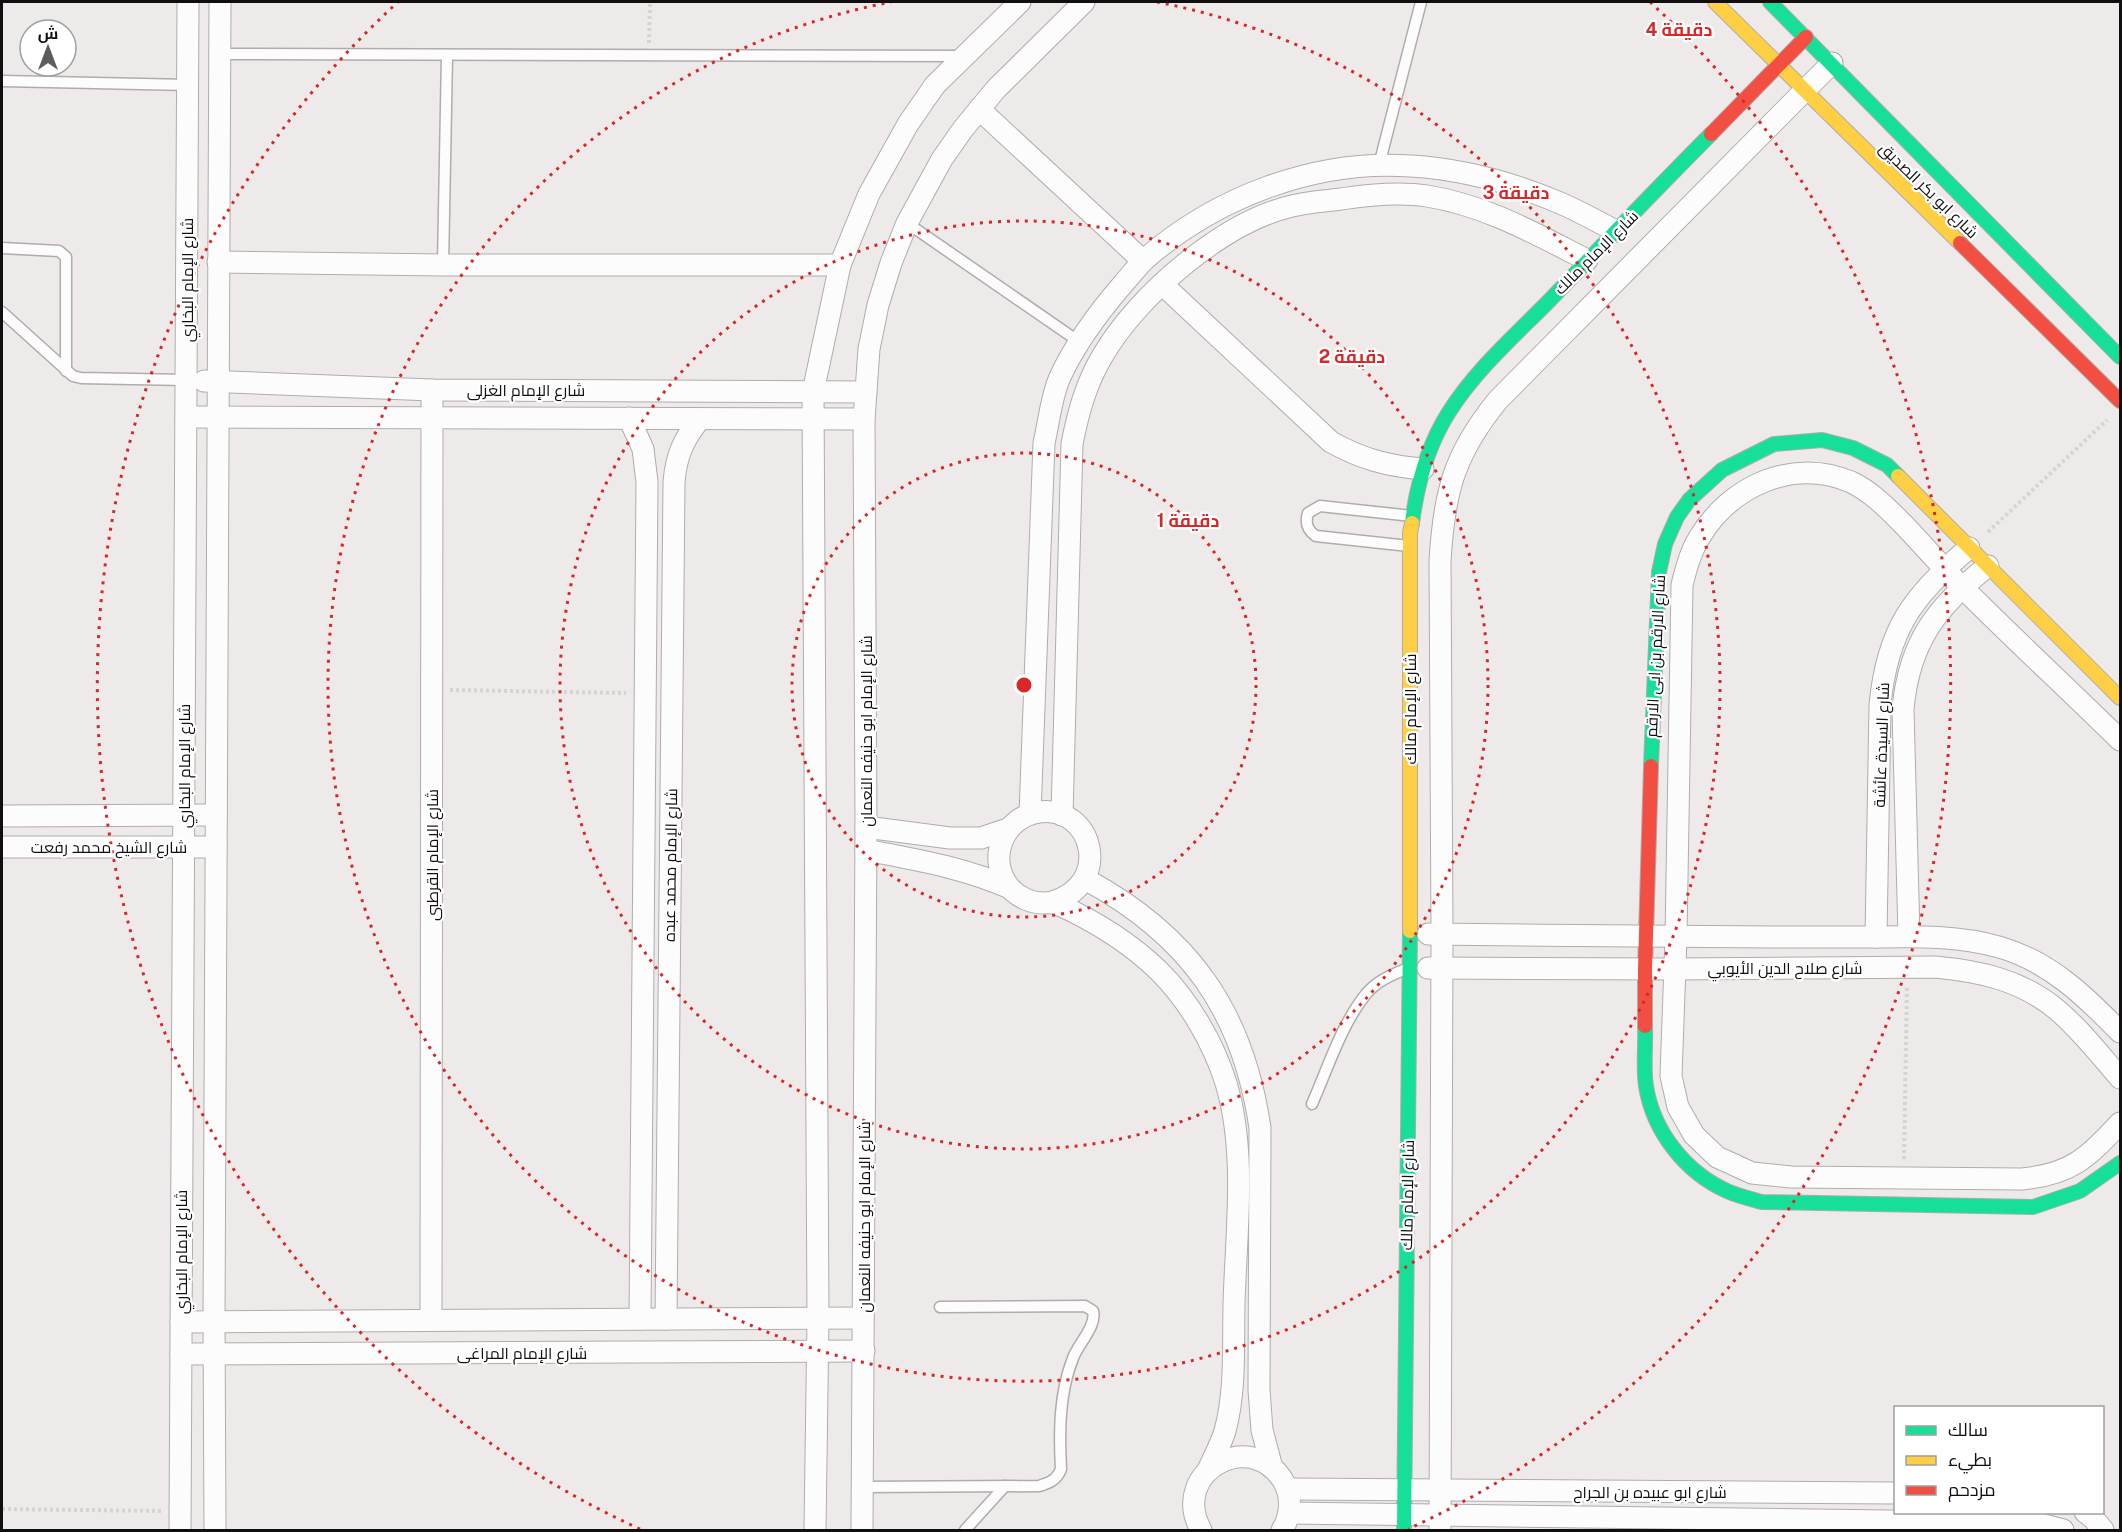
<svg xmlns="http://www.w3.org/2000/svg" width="2122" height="1532" font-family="'Public Sans',Cairo,sans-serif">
<rect width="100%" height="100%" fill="#efeaea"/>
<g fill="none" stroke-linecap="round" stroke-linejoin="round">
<g stroke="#b0acac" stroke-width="13">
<g id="lane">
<path d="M219 54 962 56"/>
<path d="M2 81 188 85"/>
<path d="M1379 165 1421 2"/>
<path d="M907 223 1078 341"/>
<path d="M2 248 59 251 66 257V371"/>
<path d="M443 265 447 55"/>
<path d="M2 312 73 376 81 378 186 380"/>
<path d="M1409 546 1316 536C1307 530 1305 523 1308 513L1320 506 1412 516"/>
<path d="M1312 1104C1328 1068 1341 1025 1366 994 1377 981 1391 975 1406 969"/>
<path d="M863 1487 1039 1486C1049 1483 1057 1480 1061 1469 1059 1433 1059 1393 1073 1358 1078 1344 1097 1326 1093 1311L1085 1306 940 1307"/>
<path d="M965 1530 1005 1486"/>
</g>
</g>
<g stroke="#b0acac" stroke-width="23">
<g id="street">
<path d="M979 109 1143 261"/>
<path d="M218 262 443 265H840"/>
<path d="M1162 284 1331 442C1362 459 1387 466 1423 469"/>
<path d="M204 381 432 390 866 392"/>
<path d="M186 417 864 419"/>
<path d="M629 418 643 449 647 482 640 1319"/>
<path d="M2120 740C2068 689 2015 640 1963 588 1943 568 1924 546 1904 525 1888 509 1872 492 1851 482 1793 457 1730 486 1699 538 1690 553 1686 569 1682 585L1676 937 1671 1076 1678 1107 1694 1135 1717 1157 1752 1173 1791 1177 2022 1179C2072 1174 2087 1158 2120 1123"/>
<path d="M1030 814 1044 443C1049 422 1051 397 1060 377 1076 342 1098 313 1123 284 1130 276 1137 267 1144 260 1216 197 1315 159 1411 166 1461 169 1513 183 1560 203 1579 211 1598 222 1616 231"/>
<path d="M1062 815 1072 444C1078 413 1086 383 1103 355 1138 295 1223 222 1292 206 1308 202 1325 201 1341 199 1367 195 1401 192 1427 196 1485 205 1536 234 1587 260"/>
<path d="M2 816 216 815"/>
<path d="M866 827 950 838H981L1008 829"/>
<path d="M2 847H216"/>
<path d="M866 850C917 860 962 867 1010 888"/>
<path d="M1085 879C1189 935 1243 1011 1260 1128L1259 1390 1262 1430 1272 1468"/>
<path d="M1052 902C1113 885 1094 805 1039 812 1003 817 986 860 1010 888 1018 897 1031 903 1043 903 1049 903 1051 902 1057 904 1095 921 1129 942 1159 971 1189 1001 1213 1042 1226 1083 1247 1153 1236 1232 1234 1304 1233 1345 1236 1390 1225 1431 1221 1444 1214 1457 1208 1470"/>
<path d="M1428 934C1543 935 1658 937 1773 937 1808 937 1843 937 1878 937 1918 936 1960 936 1999 947 2049 961 2085 996 2120 1032"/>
<path d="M1909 936 1903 709C1909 642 1937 606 1988 566"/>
<path d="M1876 937 1880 705C1887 630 1913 595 1969 548"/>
<path d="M1428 968 1674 969 1935 967C1979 971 2021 980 2056 1009 2080 1029 2100 1055 2120 1078"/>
<path d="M666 1319 674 482C676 456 684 438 700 419"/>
<path d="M431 1320 432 390"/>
<path d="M181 1322 863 1318"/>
<path d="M181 1354 864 1351"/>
<path d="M1287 1489 1896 1493"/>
<path d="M2085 1512 2094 1519 2103 1530"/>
<path d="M1289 1513 2036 1523 2063 1530"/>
<path d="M180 1530 188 2"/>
<path d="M215 1530 214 1321 220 2"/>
<path d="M815 1530 818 1318 813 392 840 265 869 194 908 124 935 85 1020 2"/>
<path d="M862 1530 866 827 864 419 869 349 878 305 891 263 907 223 942 159 963 129 996 89 1084 2"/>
<path d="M1201 1530C1168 1470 1256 1425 1286 1486 1292 1500 1290 1518 1282 1530"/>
<path d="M1440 1530 1442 934 1440 561C1444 492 1454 454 1498 400L1832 63"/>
</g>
</g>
<g stroke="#b0acac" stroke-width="16">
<g id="fast">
<path d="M1770 2 2120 357"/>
<path d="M1412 523C1417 484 1428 445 1449 412 1475 371 1512 338 1546 304 1601 247 1655 190 1711 134"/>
<path d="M1651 766 1659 572 1665 544 1677 517 1689 500 1722 470 1774 444 1822 440 1853 448 1887 465 1898 476"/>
<path d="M1645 1026C1646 1045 1643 1067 1646 1086 1653 1131 1685 1172 1727 1191 1738 1196 1751 1199 1762 1202L2033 1207 2080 1191 2120 1163"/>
<path d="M1404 1530 1410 931"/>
</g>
</g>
<g stroke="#b0acac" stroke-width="16">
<g id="slow">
<path d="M1715 2 1960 243"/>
<path d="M1898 476 2120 698"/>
<path d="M1410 931V533L1412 523"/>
</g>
</g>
<g stroke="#b0acac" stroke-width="16">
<g id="jam">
<path d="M1711 134 1806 37"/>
<path d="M1960 243 2120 401"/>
<path d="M1645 1026V969L1651 766"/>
</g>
</g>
<g stroke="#d5d3d3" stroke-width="4" stroke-dasharray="3 3" stroke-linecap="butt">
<path d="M649 43 650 2"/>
<path d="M1988 532 2107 420"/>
<path d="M450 690 626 693"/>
<path d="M1904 1159 1907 986"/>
<path d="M2 1509 163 1511"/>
</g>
<use href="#lane" stroke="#fdfcfc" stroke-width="10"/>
<use href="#street" stroke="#fdfcfc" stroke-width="21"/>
<use href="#fast" stroke="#16e098" stroke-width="14"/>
<use href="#slow" stroke="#ffcf43" stroke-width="14"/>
<use href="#jam" stroke="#f24e42" stroke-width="14"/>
</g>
<g fill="none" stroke="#d62828" stroke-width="3" stroke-dasharray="3 6">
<circle cx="1024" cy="685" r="232"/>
<circle cx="1024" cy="685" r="464"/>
<path d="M1157 2A696 696 0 1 1 891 2"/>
<path d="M640 1529A927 927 0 0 1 398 2M1650 2A927 927 0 0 1 1408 1529"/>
</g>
<g text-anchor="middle" stroke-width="4.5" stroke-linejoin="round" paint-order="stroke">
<g font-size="16" fill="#100e0e" stroke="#fff">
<text transform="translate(1929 190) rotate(44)" y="6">شارع ابو بكر الصديق</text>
<text transform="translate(1596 252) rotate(-45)" y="6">شارع الإمام مالك</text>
<text transform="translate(187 280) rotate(-90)" y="6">شارع الإمام البخاري</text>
<text x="526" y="396">شارع الإمام الغزلى</text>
<text transform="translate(1655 656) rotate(-87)" y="6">شارع الارقم بن ابى الارقم</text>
<text transform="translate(1410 709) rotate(-90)" y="6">شارع الإمام مالك</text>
<text transform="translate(866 731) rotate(-90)" y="6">شارع الإمام ابو حنيفه النعمان</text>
<text transform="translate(1881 745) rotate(-88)" y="6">شارع السيدة عائشة</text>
<text transform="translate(184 766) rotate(-90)" y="6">شارع الإمام البخاري</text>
<text x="109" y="853">شارع الشيخ محمد رفعت</text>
<text transform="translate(432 855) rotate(-90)" y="6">شارع الإمام القرطبى</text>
<text transform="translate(670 865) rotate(-89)" y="6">شارع الإمام محمد عبده</text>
<text x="1785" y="974">شارع صلاح الدين الأيوبي</text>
<text transform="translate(1407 1195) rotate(-89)" y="6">شارع الإمام مالك</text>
<text transform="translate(864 1217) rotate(-90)" y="6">شارع الإمام ابو حنيفه النعمان</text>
<text transform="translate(181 1252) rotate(-90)" y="6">شارع الإمام البخاري</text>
<text x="522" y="1359">شارع الإمام المراغى</text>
<text x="1650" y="1498">شارع ابو عبيده بن الجراح</text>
</g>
</g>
<circle cx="1024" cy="685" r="9" fill="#d62828" stroke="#fff" stroke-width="3"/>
<g font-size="18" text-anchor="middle" font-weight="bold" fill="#d62828" stroke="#fff" stroke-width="4.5" stroke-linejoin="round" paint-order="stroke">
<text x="1679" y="36">4 دقيقة</text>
<text x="1516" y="199">3 دقيقة</text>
<text x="1352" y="363">2 دقيقة</text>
<text x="1188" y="527">1 دقيقة</text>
</g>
<rect width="2122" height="1532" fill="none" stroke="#100e0e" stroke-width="6"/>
<rect x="1894" y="1406" width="210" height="108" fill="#ffffff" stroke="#9f9f9f" stroke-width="1.5"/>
<rect x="1906" y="1426" width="30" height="9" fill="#16e098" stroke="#9f9f9f" stroke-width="1.5"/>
<text x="1948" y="1436" font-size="18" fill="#100e0e">سالك</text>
<rect x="1906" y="1456" width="30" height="9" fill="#ffcf43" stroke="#9f9f9f" stroke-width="1.5"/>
<text x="1948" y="1466" font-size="18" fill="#100e0e">بطيء</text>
<rect x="1906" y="1486" width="30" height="9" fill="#f24e42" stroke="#9f9f9f" stroke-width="1.5"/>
<text x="1948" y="1496" font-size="18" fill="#100e0e">مزدحم</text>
<g transform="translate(48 48)"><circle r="28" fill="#ffffff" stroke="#9f9f9f" stroke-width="1.5"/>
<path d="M0-4.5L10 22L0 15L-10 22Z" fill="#5e5b5b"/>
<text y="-9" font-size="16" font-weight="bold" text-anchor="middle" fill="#100e0e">ش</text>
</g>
</svg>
